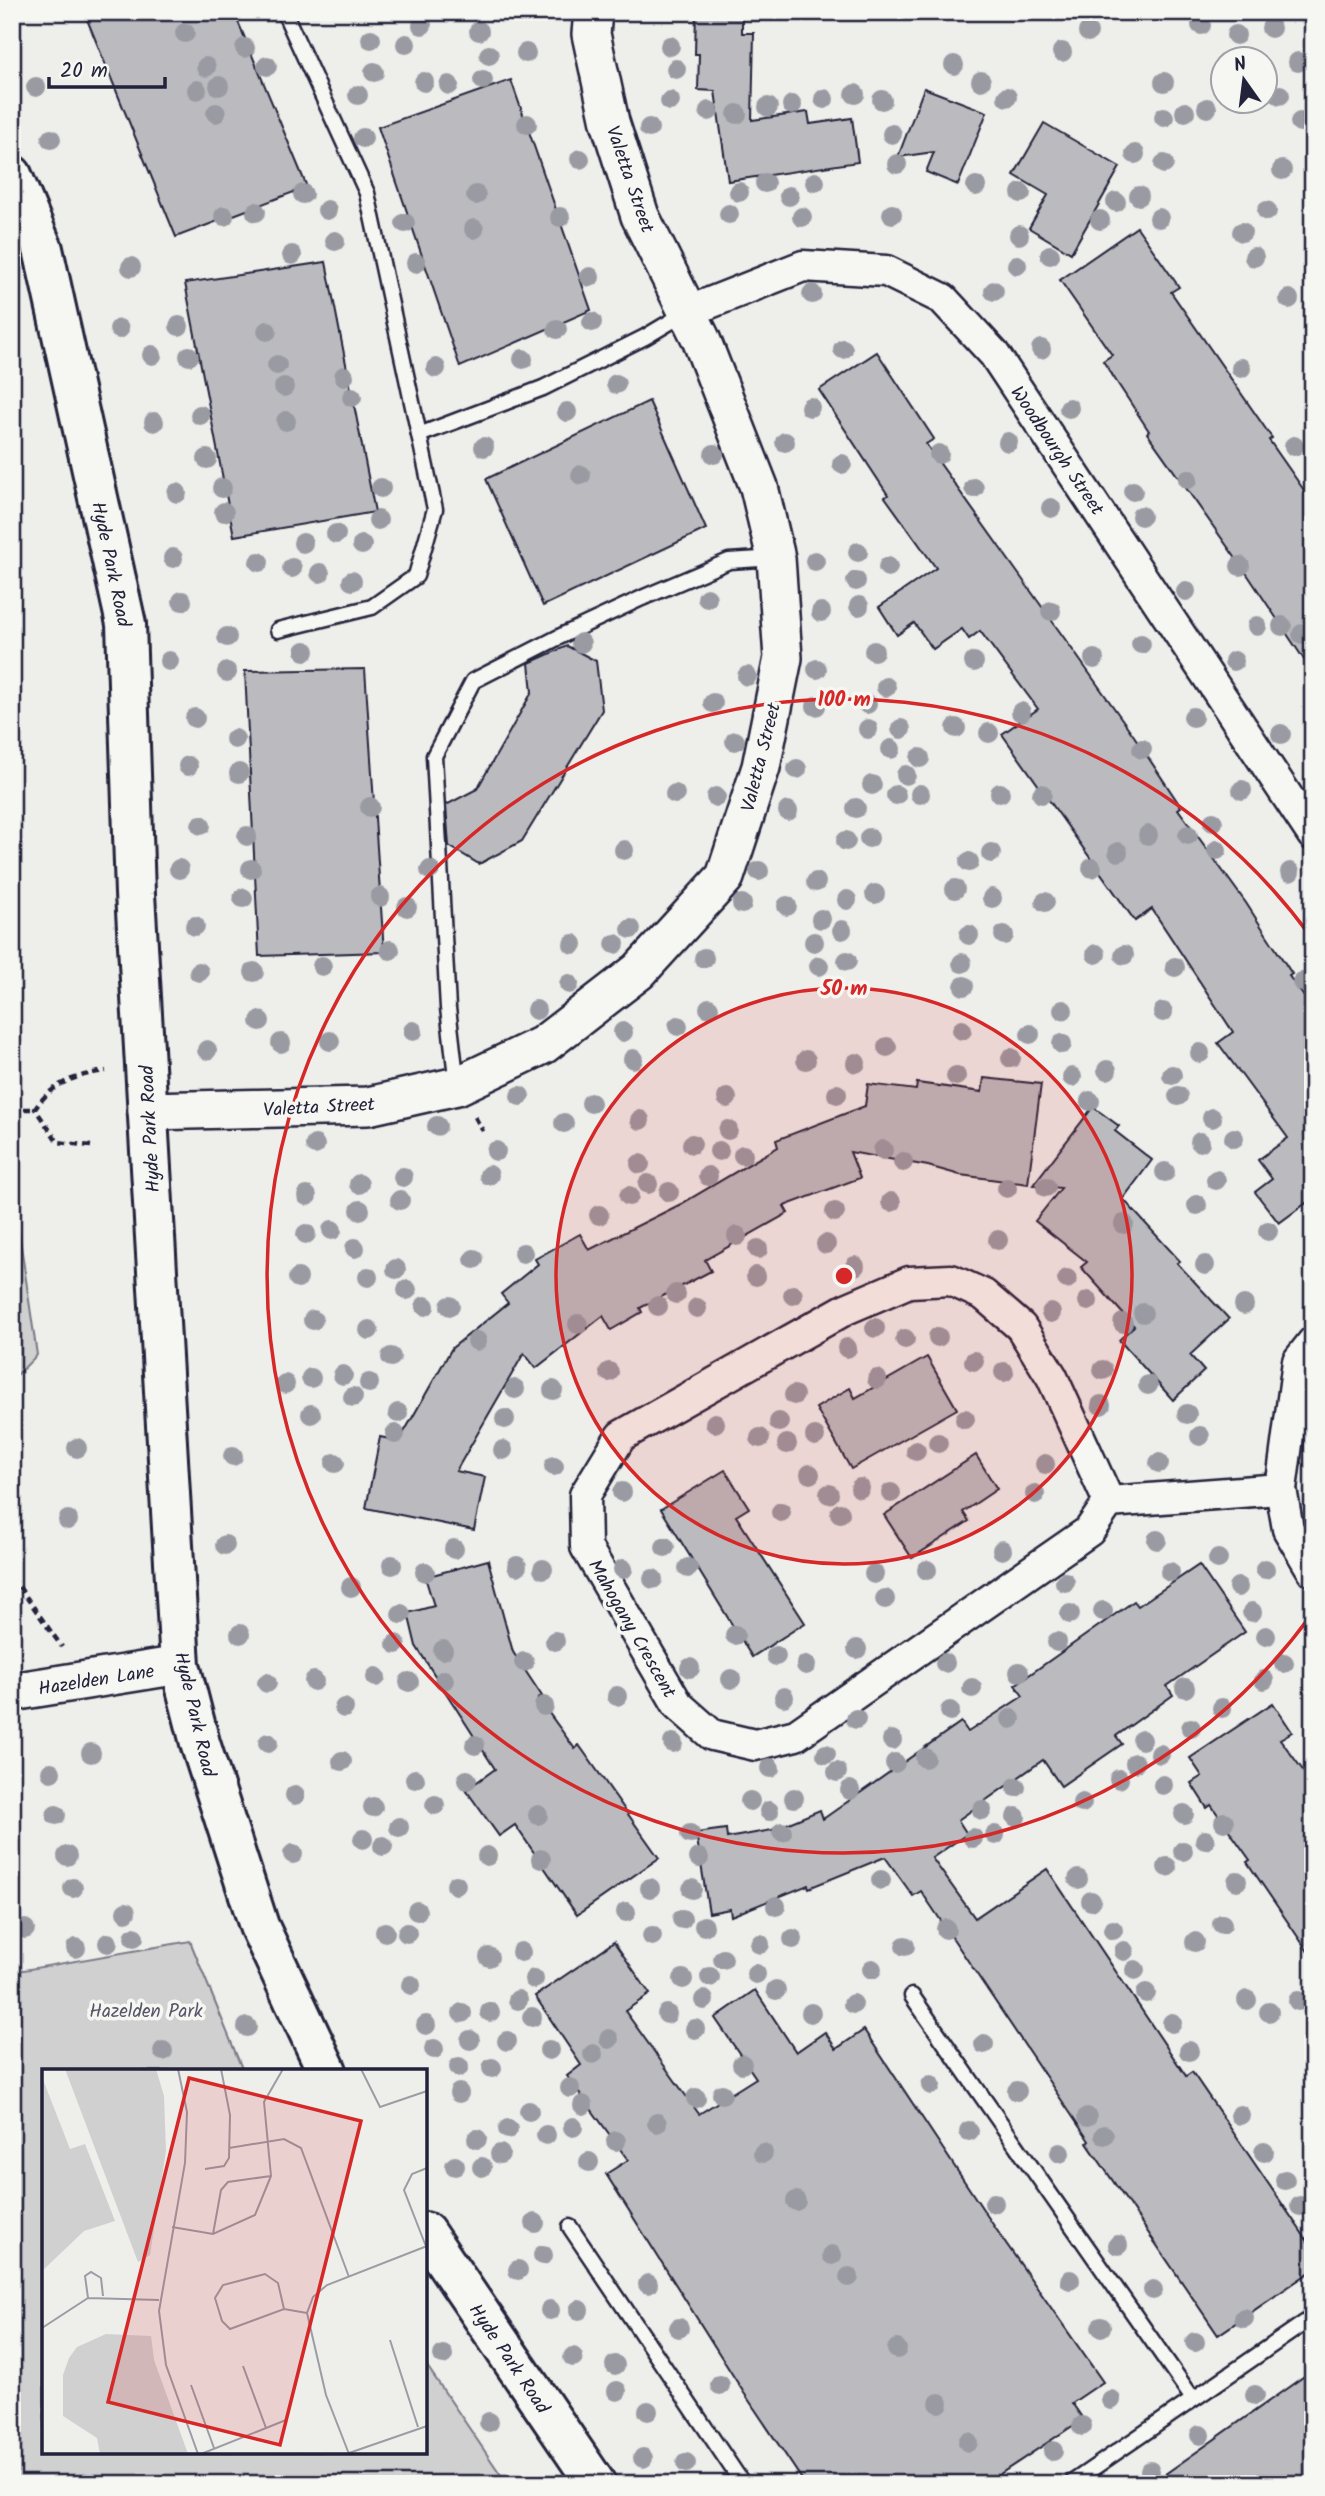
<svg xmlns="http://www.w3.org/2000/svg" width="1325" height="2496" font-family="Kalam,sans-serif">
<rect width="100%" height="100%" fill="#eeeeeb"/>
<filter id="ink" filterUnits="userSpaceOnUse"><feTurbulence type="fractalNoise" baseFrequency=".0143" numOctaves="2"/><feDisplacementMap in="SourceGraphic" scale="14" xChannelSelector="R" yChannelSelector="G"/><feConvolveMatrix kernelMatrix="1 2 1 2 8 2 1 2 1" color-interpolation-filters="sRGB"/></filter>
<g filter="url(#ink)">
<g fill="#d0d0d1" stroke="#797986" stroke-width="2">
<path d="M12 1184 37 1355 12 1380Z"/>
<path d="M190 1941 243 2071H44V2452H425V2363L507 2484H12V1972Z"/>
</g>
<g fill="#bbbbbf" stroke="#22223b" stroke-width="2">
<path d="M84 12H234L307 187 176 237Z"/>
<path d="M696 12H742V33H754L752 120 808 112 810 124 852 118 858 162 728 181 715 91 698 90 699 54H695Z"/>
<path d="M511 80 591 310 460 367 378 127Z"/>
<path d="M924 88 987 112 958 185 926 172 934 152 898 157Z"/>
<path d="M1044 123 1120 167 1071 253 1029 228 1048 195 1014 175Z"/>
<path d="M1137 227 1179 287 1171 292 1272 438 1269 440 1313 503V673L1249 577 1147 433 1149 431 1103 361 1112 355 1060 280Z"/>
<path d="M326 262 375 512 234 536 185 283Z"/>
<path d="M877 352 934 439 926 444 1134 736 1181 807 1178 809 1246 903 1292 974 1289 976 1313 1009V1198L1279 1223 1255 1192 1272 1179 1258 1160 1288 1138 1218 1043 1233 1032 1152 909 1135 921 1002 734 1038 709 980 631 969 639 962 629 933 649 914 623 897 635 879 607 936 568 885 497 888 495 819 390Z"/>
<path d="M649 401 706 529 543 606 486 479Z"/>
<path d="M567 646 596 661 602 710 522 841 479 864 449 846 446 805 477 789 532 692 529 663Z"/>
<path d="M365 669 384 952 259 956 245 671Z"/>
<path d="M984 1078 1041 1084 1028 1184 960 1175 928 1166 850 1152 860 1178 784 1206 788 1213 705 1260 711 1271 640 1308 642 1312 611 1330 603 1316 536 1368 524 1353 456 1471 485 1477 474 1530 366 1508 380 1437 399 1441 452 1348 508 1303 501 1294 538 1264 535 1259 580 1234 589 1250 681 1204 778 1147 776 1140 865 1106 868 1084 916 1090 917 1083 982 1092Z"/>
<path d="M1093 1107 1119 1126 1115 1131 1152 1160 1123 1199 1180 1261 1177 1263 1229 1319 1190 1355 1204 1371 1173 1400 1119 1340 1134 1326 1081 1267 1087 1262 1035 1221 1061 1188 1033 1185Z"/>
<path d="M927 1357 957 1409 851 1469 816 1408 850 1388 855 1398Z"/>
<path d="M976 1455 997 1489 963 1512 969 1521 912 1558 884 1515Z"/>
<path d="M725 1470 749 1508 736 1516 805 1623 752 1657 661 1509Z"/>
<path d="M488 1560 513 1652 542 1696 538 1698 575 1749 579 1745 659 1858 577 1915 515 1825 499 1836 466 1790 495 1769 416 1646 408 1613 434 1606 425 1577Z"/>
<path d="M1199 1565 1245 1632 1167 1686 1173 1695 1116 1736 1122 1744 1061 1786 1043 1760 958 1820 967 1834 932 1858 975 1918 1047 1869 1186 2076 1192 2072 1313 2249V2270L1218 2335 1087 2143 1089 2141 921 1891 913 1896 885 1857 809 1888 808 1885 731 1916 730 1909 709 1913 696 1833 726 1829 727 1838 772 1830 820 1810 823 1819 961 1722 968 1732 1023 1696 1015 1685 1134 1601 1138 1606Z"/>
<path d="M1273 1703 1292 1732 1280 1739 1313 1784V1959L1247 1862 1250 1860 1211 1805 1207 1808 1191 1783 1202 1776 1190 1758Z"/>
<path d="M614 1942 650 1994 625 2011 699 2114 756 2078 715 2018 755 1990 796 2052 825 2032 836 2049 864 2030 996 2229 1103 2382 1072 2403 1083 2419 985 2484H805L744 2393 606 2174 628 2160 567 2076 581 2065 535 1996Z"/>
<path d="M1313 2370V2484H1151Z"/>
</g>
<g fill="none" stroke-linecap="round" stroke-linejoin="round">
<g stroke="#22223b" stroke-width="19">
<g id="service">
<path d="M419 435 543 388 645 337 687 312"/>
<path d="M278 630 372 607 416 576 435 509 367 193 284 12"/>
<path d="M457 1085 448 1008 434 756 473 681 567 633 642 598 729 561 775 558"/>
<path d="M912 1996 1193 2399"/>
<path d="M570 2227 743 2484"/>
<path d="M1070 2484 1313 2317"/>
</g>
</g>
<g stroke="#22223b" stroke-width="35">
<g id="minor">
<path d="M687 312 803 266 886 271 943 299 994 354 1313 835"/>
<path d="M1313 1342 1298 1361 1281 1489 1288 1529 1313 1571"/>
<path d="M1109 1502 1052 1377 1021 1327 984 1295 951 1280 909 1282 846 1309 621 1436 585 1495 586 1547 678 1705 712 1735 755 1745 796 1735 1089 1531 1109 1502 1281 1489"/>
</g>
</g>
<g stroke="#22223b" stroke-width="42">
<g id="tertiary">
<path d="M147 1111 368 1106 457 1086 543 1045 639 971 725 877 761 767 783 658 776 558 759 487 701 339 640 216 610 122 591 34 593 12"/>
<path d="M12 1692 180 1665"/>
</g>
</g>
<g stroke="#22223b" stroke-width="44">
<g id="secondary">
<path d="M12 175 43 249 126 624 135 894 180 1665 200 1743 259 1926 327 2071"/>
<path d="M425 2232 596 2484"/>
</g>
</g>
<g stroke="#22223b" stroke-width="4.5" stroke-dasharray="7 5" stroke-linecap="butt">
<path d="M12 1109H35"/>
<path d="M475 1117 483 1131"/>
<path d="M91 1146 58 1142 35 1109C52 1083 76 1075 106 1071"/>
<path d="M12 1577 62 1647"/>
</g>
<use href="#service" stroke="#f6f6f2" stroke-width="14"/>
<use href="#minor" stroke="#f6f6f2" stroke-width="30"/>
<use href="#tertiary" stroke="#f6f6f2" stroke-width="37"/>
<use href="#secondary" stroke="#f6f6f2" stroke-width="38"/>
</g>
<g fill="#9a9aa3">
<circle cx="422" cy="25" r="10"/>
<circle cx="1201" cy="25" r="10"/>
<circle cx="1271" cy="28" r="10"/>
<circle cx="479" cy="31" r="10"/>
<circle cx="1088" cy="32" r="10"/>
<circle cx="185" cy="33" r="10"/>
<circle cx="1236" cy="35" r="10"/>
<circle cx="371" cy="39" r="10"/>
<circle cx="406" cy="44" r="10"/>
<circle cx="670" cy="46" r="10"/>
<circle cx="245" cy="48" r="10"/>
<circle cx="1062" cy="52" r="10"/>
<circle cx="526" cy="53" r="10"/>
<circle cx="489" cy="55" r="10"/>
<circle cx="1298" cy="62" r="10"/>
<circle cx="954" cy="65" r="10"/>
<circle cx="267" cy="66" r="10"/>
<circle cx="206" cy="67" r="10"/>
<circle cx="676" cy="69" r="10"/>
<circle cx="374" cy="72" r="10"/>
<circle cx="483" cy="80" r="10"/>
<circle cx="981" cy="81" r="10"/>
<circle cx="424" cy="82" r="10"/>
<circle cx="1164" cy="82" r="10"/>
<circle cx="449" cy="85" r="10"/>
<circle cx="219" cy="86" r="10"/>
<circle cx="36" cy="87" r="10"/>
<circle cx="197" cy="90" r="10"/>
<circle cx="855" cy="94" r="10"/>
<circle cx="358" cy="95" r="10"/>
<circle cx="1280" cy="95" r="10"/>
<circle cx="1007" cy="97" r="10"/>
<circle cx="824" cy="99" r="10"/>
<circle cx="882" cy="100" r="10"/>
<circle cx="670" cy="101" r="10"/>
<circle cx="792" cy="105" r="10"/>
<circle cx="768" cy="107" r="10"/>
<circle cx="1207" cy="108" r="10"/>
<circle cx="709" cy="111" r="10"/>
<circle cx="1185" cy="112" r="10"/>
<circle cx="216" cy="113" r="10"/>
<circle cx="737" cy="114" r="10"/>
<circle cx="1164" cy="117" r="10"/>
<circle cx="1300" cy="122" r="10"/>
<circle cx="527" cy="124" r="10"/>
<circle cx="649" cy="128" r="10"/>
<circle cx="892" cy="134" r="10"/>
<circle cx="363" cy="138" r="10"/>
<circle cx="51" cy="139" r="10"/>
<circle cx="1135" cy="154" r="10"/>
<circle cx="580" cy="159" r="10"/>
<circle cx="897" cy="164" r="10"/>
<circle cx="1164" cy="164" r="10"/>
<circle cx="1282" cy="170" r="10"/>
<circle cx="815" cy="182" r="10"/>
<circle cx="765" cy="183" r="10"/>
<circle cx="976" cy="186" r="10"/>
<circle cx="739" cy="192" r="10"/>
<circle cx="1021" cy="193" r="10"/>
<circle cx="303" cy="194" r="10"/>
<circle cx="476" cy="195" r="10"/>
<circle cx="789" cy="196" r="10"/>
<circle cx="1139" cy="196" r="10"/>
<circle cx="1116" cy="202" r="10"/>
<circle cx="327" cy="210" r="10"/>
<circle cx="1267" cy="211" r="10"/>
<circle cx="256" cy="212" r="10"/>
<circle cx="729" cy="214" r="10"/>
<circle cx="892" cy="214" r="10"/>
<circle cx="224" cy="216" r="10"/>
<circle cx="560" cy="217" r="10"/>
<circle cx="802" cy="217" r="10"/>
<circle cx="1159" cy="218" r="10"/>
<circle cx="1100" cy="220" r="10"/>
<circle cx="405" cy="223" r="10"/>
<circle cx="474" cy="229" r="10"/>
<circle cx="1242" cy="232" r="10"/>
<circle cx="1019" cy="235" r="10"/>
<circle cx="335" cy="241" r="10"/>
<circle cx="292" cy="255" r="10"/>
<circle cx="1050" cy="255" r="10"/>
<circle cx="1254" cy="257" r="10"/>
<circle cx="416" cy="263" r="10"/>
<circle cx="1017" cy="265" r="10"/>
<circle cx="131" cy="267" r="10"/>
<circle cx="590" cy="277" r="10"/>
<circle cx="994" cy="291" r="10"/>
<circle cx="812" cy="294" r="10"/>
<circle cx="1289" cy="299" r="10"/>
<circle cx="592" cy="322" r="10"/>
<circle cx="179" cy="326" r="10"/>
<circle cx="119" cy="329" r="10"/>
<circle cx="557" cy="329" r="10"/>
<circle cx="267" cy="331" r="10"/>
<circle cx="843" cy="349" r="10"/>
<circle cx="1041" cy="349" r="10"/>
<circle cx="152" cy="355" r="10"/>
<circle cx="189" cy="356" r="10"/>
<circle cx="523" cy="359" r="10"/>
<circle cx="277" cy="365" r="10"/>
<circle cx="436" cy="368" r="10"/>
<circle cx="1241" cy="368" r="10"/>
<circle cx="344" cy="376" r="10"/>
<circle cx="616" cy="384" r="10"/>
<circle cx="284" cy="387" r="10"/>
<circle cx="352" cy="397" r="10"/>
<circle cx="810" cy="407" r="10"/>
<circle cx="1069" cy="408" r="10"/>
<circle cx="567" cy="412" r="10"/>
<circle cx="200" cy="415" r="10"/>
<circle cx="286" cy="421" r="10"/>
<circle cx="154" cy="422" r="10"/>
<circle cx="785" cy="442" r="10"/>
<circle cx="1008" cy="442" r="10"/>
<circle cx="1294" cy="446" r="10"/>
<circle cx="484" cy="447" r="10"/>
<circle cx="714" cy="454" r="10"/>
<circle cx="939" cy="454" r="10"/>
<circle cx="207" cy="459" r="10"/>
<circle cx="842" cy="464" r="10"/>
<circle cx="581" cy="475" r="10"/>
<circle cx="1188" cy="479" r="10"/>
<circle cx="222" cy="488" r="10"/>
<circle cx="381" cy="488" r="10"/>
<circle cx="974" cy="488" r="10"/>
<circle cx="1133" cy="491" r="10"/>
<circle cx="177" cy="493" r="10"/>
<circle cx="1051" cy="508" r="10"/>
<circle cx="224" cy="512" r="10"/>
<circle cx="1141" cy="516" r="10"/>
<circle cx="378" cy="520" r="10"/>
<circle cx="336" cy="534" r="10"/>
<circle cx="303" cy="543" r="10"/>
<circle cx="362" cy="545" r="10"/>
<circle cx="858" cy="552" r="10"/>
<circle cx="173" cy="558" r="10"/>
<circle cx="815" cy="561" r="10"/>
<circle cx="259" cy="562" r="10"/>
<circle cx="1240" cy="566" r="10"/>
<circle cx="888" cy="567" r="10"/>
<circle cx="292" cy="568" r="10"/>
<circle cx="320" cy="573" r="10"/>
<circle cx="352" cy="581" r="10"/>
<circle cx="856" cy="581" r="10"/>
<circle cx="1186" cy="591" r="10"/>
<circle cx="707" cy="598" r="10"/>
<circle cx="182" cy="601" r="10"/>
<circle cx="859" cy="606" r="10"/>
<circle cx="1051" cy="611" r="10"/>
<circle cx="821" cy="612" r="10"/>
<circle cx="1257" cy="626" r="10"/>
<circle cx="1282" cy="626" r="10"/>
<circle cx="1302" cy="634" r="10"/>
<circle cx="227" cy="637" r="10"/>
<circle cx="581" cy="643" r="10"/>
<circle cx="1141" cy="644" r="10"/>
<circle cx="305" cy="651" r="10"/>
<circle cx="874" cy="651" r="10"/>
<circle cx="1094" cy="659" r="10"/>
<circle cx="169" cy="661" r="10"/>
<circle cx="1234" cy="661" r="10"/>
<circle cx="974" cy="662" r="10"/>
<circle cx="817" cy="669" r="10"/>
<circle cx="227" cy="672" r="10"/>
<circle cx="747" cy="676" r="10"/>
<circle cx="886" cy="687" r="10"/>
<circle cx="713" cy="703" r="10"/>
<circle cx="867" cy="704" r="10"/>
<circle cx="816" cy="706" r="10"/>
<circle cx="1021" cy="712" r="10"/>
<circle cx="1193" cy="717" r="10"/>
<circle cx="195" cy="718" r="10"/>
<circle cx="956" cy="728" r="10"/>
<circle cx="868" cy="729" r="10"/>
<circle cx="901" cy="729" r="10"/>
<circle cx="989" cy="733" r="10"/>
<circle cx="1281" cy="734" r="10"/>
<circle cx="235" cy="739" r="10"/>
<circle cx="735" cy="741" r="10"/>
<circle cx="891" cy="749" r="10"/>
<circle cx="1142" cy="749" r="10"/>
<circle cx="920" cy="758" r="10"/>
<circle cx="188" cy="766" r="10"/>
<circle cx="797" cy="769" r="10"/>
<circle cx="239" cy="773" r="10"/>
<circle cx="906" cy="775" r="10"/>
<circle cx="872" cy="785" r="10"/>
<circle cx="1242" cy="790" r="10"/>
<circle cx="1000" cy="793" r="10"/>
<circle cx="675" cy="794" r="10"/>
<circle cx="920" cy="794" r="10"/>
<circle cx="1042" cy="794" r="10"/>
<circle cx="896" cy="795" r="10"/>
<circle cx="716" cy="797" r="10"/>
<circle cx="370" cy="807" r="10"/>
<circle cx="856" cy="808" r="10"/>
<circle cx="788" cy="811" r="10"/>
<circle cx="1213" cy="822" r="10"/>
<circle cx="201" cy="825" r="10"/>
<circle cx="1148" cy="835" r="10"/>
<circle cx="1188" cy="835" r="10"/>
<circle cx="247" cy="836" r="10"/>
<circle cx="869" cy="838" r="10"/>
<circle cx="846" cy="841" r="10"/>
<circle cx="624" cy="850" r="10"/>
<circle cx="1217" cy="850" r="10"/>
<circle cx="1118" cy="852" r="10"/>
<circle cx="991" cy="853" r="10"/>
<circle cx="969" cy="862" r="10"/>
<circle cx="1092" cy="868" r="10"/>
<circle cx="179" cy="869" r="10"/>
<circle cx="251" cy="869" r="10"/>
<circle cx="430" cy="870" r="10"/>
<circle cx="759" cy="871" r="10"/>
<circle cx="1290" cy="872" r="10"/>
<circle cx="816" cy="882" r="10"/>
<circle cx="955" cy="889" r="10"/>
<circle cx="875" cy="894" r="10"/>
<circle cx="380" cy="897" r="10"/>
<circle cx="243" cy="898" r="10"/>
<circle cx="992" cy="898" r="10"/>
<circle cx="847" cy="900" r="10"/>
<circle cx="1045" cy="902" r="10"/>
<circle cx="742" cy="904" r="10"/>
<circle cx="787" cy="906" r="10"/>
<circle cx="407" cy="907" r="10"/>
<circle cx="821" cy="919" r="10"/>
<circle cx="195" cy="926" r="10"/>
<circle cx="631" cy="929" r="10"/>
<circle cx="842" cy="930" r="10"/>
<circle cx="969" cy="935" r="10"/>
<circle cx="1004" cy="935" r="10"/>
<circle cx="814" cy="942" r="10"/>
<circle cx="573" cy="944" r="10"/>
<circle cx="615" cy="944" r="10"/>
<circle cx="390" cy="950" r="10"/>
<circle cx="1096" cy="954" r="10"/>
<circle cx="1124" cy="955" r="10"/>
<circle cx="704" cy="958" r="10"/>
<circle cx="847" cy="961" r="10"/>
<circle cx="962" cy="963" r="10"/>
<circle cx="322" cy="966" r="10"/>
<circle cx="819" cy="966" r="10"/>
<circle cx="1175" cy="967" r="10"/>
<circle cx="199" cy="972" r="10"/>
<circle cx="254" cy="972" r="10"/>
<circle cx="1302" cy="982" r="10"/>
<circle cx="569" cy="984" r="10"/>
<circle cx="964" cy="986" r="10"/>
<circle cx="709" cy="1008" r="10"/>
<circle cx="536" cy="1010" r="10"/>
<circle cx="1063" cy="1010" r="10"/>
<circle cx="1163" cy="1012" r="10"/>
<circle cx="260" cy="1021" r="10"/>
<circle cx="678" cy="1026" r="10"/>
<circle cx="962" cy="1030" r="10"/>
<circle cx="413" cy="1031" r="10"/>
<circle cx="623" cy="1032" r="10"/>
<circle cx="1030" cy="1034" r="10"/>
<circle cx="330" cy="1041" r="10"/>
<circle cx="281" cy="1043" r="10"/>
<circle cx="1062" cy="1044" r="10"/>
<circle cx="887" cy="1047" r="10"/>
<circle cx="207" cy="1050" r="10"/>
<circle cx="1200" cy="1053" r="10"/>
<circle cx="1011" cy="1058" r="10"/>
<circle cx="633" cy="1059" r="10"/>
<circle cx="806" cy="1060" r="10"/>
<circle cx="856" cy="1063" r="10"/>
<circle cx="1107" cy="1070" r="10"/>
<circle cx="1172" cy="1075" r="10"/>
<circle cx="956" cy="1076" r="10"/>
<circle cx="1072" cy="1077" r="10"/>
<circle cx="837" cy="1094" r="10"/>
<circle cx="520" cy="1096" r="10"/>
<circle cx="1178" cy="1096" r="10"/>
<circle cx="727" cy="1098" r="10"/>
<circle cx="1090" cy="1101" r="10"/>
<circle cx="591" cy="1103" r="10"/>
<circle cx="1212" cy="1118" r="10"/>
<circle cx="640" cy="1120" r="10"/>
<circle cx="564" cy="1123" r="10"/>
<circle cx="437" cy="1126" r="10"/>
<circle cx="728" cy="1130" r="10"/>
<circle cx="1234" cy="1138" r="10"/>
<circle cx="1200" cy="1142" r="10"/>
<circle cx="692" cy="1144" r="10"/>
<circle cx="315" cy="1145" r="10"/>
<circle cx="883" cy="1150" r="10"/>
<circle cx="496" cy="1151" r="10"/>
<circle cx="719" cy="1151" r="10"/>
<circle cx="743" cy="1155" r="10"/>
<circle cx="903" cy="1162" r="10"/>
<circle cx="640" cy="1164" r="10"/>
<circle cx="1165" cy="1172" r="10"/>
<circle cx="489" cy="1175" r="10"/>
<circle cx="708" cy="1176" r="10"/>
<circle cx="403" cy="1177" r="10"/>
<circle cx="1216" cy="1180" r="10"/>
<circle cx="359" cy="1184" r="10"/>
<circle cx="648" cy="1184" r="10"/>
<circle cx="1046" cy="1187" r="10"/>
<circle cx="1007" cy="1188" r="10"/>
<circle cx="669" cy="1192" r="10"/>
<circle cx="307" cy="1196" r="10"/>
<circle cx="629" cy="1196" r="10"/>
<circle cx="400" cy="1200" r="10"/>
<circle cx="891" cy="1202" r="10"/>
<circle cx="1197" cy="1205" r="10"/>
<circle cx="360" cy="1210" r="10"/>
<circle cx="835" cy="1212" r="10"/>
<circle cx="599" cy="1215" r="10"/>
<circle cx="1124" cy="1224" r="10"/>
<circle cx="332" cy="1230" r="10"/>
<circle cx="1268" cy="1231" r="10"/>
<circle cx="306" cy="1234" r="10"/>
<circle cx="737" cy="1236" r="10"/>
<circle cx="998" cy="1240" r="10"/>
<circle cx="826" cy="1244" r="10"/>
<circle cx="355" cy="1248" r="10"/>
<circle cx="758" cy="1249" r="10"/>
<circle cx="523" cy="1253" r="10"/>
<circle cx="474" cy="1259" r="10"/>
<circle cx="1205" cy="1265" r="10"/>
<circle cx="855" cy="1266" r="10"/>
<circle cx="396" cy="1269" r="10"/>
<circle cx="756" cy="1276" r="10"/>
<circle cx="368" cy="1277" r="10"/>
<circle cx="298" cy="1278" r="10"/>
<circle cx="1067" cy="1279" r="10"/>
<circle cx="407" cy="1290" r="10"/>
<circle cx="676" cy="1294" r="10"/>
<circle cx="793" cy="1295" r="10"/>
<circle cx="1088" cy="1301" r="10"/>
<circle cx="1244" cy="1305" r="10"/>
<circle cx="425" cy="1306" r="10"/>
<circle cx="450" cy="1306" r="10"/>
<circle cx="658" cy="1306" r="10"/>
<circle cx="697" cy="1308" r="10"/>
<circle cx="1051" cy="1313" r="10"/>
<circle cx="1143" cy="1313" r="10"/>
<circle cx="313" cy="1320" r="10"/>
<circle cx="1123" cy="1323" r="10"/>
<circle cx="578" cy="1324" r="10"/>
<circle cx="875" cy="1328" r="10"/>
<circle cx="369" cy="1330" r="10"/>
<circle cx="938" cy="1337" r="10"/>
<circle cx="905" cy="1339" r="10"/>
<circle cx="477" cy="1341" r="10"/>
<circle cx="847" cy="1348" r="10"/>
<circle cx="391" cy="1357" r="10"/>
<circle cx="974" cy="1361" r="10"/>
<circle cx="1103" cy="1370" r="10"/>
<circle cx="609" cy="1372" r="10"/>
<circle cx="1004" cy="1372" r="10"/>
<circle cx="343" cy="1375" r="10"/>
<circle cx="311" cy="1378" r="10"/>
<circle cx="877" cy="1379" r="10"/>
<circle cx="369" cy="1383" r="10"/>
<circle cx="285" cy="1384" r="10"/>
<circle cx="1148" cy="1385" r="10"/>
<circle cx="515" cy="1389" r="10"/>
<circle cx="553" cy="1390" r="10"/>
<circle cx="794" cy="1395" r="10"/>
<circle cx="353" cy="1397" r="10"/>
<circle cx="1101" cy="1405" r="10"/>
<circle cx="398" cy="1413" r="10"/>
<circle cx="311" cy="1414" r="10"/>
<circle cx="1187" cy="1414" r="10"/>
<circle cx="505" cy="1419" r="10"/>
<circle cx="965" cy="1419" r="10"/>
<circle cx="779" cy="1422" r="10"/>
<circle cx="715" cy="1423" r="10"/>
<circle cx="395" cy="1434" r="10"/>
<circle cx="815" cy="1436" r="10"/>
<circle cx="1200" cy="1436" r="10"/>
<circle cx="760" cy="1438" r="10"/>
<circle cx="938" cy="1443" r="10"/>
<circle cx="787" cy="1444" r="10"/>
<circle cx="77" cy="1448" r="10"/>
<circle cx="503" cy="1450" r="10"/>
<circle cx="916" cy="1451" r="10"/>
<circle cx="233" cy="1456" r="10"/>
<circle cx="335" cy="1463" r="10"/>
<circle cx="1159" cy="1463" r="10"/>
<circle cx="1045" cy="1464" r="10"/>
<circle cx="554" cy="1466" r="10"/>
<circle cx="810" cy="1474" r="10"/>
<circle cx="860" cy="1488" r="10"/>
<circle cx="622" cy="1492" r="10"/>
<circle cx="891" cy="1493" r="10"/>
<circle cx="829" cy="1494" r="10"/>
<circle cx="1035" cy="1494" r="10"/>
<circle cx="781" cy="1512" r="10"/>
<circle cx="840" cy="1513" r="10"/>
<circle cx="68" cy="1520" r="10"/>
<circle cx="1157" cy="1540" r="10"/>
<circle cx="225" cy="1545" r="10"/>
<circle cx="665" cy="1547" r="10"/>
<circle cx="454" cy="1549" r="10"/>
<circle cx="1002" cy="1550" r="10"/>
<circle cx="1218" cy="1559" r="10"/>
<circle cx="392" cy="1565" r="10"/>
<circle cx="517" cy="1566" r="10"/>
<circle cx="688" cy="1568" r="10"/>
<circle cx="543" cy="1569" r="10"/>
<circle cx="623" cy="1569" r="10"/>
<circle cx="1265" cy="1569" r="10"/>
<circle cx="927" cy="1570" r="10"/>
<circle cx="425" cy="1572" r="10"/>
<circle cx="1170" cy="1572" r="10"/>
<circle cx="874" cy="1574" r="10"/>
<circle cx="653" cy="1579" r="10"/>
<circle cx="1065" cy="1582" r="10"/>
<circle cx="351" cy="1587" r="10"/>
<circle cx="1238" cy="1587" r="10"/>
<circle cx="885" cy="1599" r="10"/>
<circle cx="1103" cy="1611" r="10"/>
<circle cx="1252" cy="1612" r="10"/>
<circle cx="401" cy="1614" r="10"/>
<circle cx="1070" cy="1614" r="10"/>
<circle cx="240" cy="1634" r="10"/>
<circle cx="735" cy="1635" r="10"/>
<circle cx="1266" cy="1636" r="10"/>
<circle cx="555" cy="1641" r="10"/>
<circle cx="1057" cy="1642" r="10"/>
<circle cx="396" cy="1644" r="10"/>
<circle cx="857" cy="1649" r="10"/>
<circle cx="443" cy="1650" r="10"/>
<circle cx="776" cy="1656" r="10"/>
<circle cx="524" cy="1662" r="10"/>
<circle cx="945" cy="1663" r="10"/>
<circle cx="1284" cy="1663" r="10"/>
<circle cx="806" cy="1665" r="10"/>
<circle cx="690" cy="1668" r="10"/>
<circle cx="1019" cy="1672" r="10"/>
<circle cx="376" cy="1677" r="10"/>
<circle cx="731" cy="1679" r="10"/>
<circle cx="444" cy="1680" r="10"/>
<circle cx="1264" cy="1680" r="10"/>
<circle cx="314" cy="1681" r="10"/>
<circle cx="409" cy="1682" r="10"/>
<circle cx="267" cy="1683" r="10"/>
<circle cx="972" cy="1688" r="10"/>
<circle cx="1185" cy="1688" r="10"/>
<circle cx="617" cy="1696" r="10"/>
<circle cx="784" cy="1697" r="10"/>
<circle cx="544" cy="1706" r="10"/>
<circle cx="344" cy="1708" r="10"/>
<circle cx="1222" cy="1708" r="10"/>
<circle cx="950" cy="1711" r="10"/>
<circle cx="856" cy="1719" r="10"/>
<circle cx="1011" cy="1719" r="10"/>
<circle cx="1191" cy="1728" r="10"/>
<circle cx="892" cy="1740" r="10"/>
<circle cx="1142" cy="1740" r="10"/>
<circle cx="268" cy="1743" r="10"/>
<circle cx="673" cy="1743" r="10"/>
<circle cx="475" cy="1745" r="10"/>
<circle cx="91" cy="1753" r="10"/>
<circle cx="826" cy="1754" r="10"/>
<circle cx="1160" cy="1754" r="10"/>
<circle cx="925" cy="1758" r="10"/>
<circle cx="342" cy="1761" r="10"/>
<circle cx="895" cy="1763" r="10"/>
<circle cx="1135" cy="1763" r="10"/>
<circle cx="770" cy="1768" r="10"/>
<circle cx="51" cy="1772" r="10"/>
<circle cx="837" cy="1772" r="10"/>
<circle cx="415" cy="1779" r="10"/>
<circle cx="1119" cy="1779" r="10"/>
<circle cx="467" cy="1780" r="10"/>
<circle cx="1163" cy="1785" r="10"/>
<circle cx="1016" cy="1787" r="10"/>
<circle cx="850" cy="1790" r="10"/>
<circle cx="295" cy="1795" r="10"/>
<circle cx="794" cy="1798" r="10"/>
<circle cx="750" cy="1801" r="10"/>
<circle cx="1082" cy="1803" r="10"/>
<circle cx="435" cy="1805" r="10"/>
<circle cx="373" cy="1807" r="10"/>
<circle cx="982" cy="1810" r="10"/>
<circle cx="769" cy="1811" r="10"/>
<circle cx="1184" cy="1814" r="10"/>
<circle cx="56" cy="1815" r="10"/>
<circle cx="538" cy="1815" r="10"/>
<circle cx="1016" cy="1817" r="10"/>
<circle cx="1224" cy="1822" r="10"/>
<circle cx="399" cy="1827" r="10"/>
<circle cx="782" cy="1832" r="10"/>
<circle cx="690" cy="1834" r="10"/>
<circle cx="995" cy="1835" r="10"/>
<circle cx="973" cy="1838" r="10"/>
<circle cx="363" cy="1839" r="10"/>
<circle cx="1205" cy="1840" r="10"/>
<circle cx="383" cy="1846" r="10"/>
<circle cx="1183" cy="1851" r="10"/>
<circle cx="293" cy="1854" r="10"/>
<circle cx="67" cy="1856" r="10"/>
<circle cx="487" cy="1856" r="10"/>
<circle cx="699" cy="1858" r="10"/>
<circle cx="541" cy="1859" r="10"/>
<circle cx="1167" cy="1867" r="10"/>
<circle cx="1078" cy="1879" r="10"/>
<circle cx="881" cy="1880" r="10"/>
<circle cx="1237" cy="1881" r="10"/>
<circle cx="456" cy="1885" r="10"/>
<circle cx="73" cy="1888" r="10"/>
<circle cx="650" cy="1888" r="10"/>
<circle cx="692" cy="1889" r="10"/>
<circle cx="1091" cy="1901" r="10"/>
<circle cx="776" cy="1906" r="10"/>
<circle cx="417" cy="1911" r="10"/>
<circle cx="126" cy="1912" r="10"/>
<circle cx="626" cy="1912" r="10"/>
<circle cx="682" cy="1919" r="10"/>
<circle cx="1222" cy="1924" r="10"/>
<circle cx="704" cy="1926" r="10"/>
<circle cx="25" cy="1929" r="10"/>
<circle cx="946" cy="1929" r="10"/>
<circle cx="1113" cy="1930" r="10"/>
<circle cx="385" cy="1932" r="10"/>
<circle cx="407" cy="1933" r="10"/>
<circle cx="652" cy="1936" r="10"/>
<circle cx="134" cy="1937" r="10"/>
<circle cx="793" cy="1939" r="10"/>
<circle cx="1195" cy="1942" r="10"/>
<circle cx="108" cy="1943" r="10"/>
<circle cx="760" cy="1944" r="10"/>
<circle cx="905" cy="1946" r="10"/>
<circle cx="76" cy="1948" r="10"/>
<circle cx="1124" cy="1951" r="10"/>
<circle cx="521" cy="1952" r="10"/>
<circle cx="489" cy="1957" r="10"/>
<circle cx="723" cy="1959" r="10"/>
<circle cx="872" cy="1969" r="10"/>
<circle cx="1135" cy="1970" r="10"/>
<circle cx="756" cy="1974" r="10"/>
<circle cx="710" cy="1977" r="10"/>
<circle cx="534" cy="1979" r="10"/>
<circle cx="683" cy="1979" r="10"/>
<circle cx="411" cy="1985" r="10"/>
<circle cx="776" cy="1990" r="10"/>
<circle cx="1146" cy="1993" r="10"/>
<circle cx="518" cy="2000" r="10"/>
<circle cx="704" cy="2000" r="10"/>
<circle cx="1247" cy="2000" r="10"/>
<circle cx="1298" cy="2001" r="10"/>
<circle cx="853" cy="2004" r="10"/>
<circle cx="490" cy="2012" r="10"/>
<circle cx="1269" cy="2012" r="10"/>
<circle cx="462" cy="2013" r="10"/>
<circle cx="811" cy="2013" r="10"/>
<circle cx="667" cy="2014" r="10"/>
<circle cx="532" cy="2017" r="10"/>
<circle cx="1172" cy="2023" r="10"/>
<circle cx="426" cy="2025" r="10"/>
<circle cx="247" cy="2027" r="10"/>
<circle cx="695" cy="2029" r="10"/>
<circle cx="609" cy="2039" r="10"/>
<circle cx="470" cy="2040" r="10"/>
<circle cx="507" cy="2041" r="10"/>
<circle cx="984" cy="2044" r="10"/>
<circle cx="434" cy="2049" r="10"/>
<circle cx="549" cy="2050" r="10"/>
<circle cx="163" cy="2051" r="10"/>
<circle cx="1189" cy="2051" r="10"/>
<circle cx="593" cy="2054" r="10"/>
<circle cx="742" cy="2064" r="10"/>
<circle cx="459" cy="2067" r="10"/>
<circle cx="492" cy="2068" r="10"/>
<circle cx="931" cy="2085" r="10"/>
<circle cx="570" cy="2088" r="10"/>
<circle cx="1017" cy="2091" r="10"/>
<circle cx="459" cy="2093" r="10"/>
<circle cx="722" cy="2094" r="10"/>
<circle cx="696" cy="2098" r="10"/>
<circle cx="583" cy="2105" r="10"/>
<circle cx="529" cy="2111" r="10"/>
<circle cx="1240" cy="2115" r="10"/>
<circle cx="1087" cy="2117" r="10"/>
<circle cx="657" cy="2123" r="10"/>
<circle cx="573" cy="2127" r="10"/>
<circle cx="508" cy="2129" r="10"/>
<circle cx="969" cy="2131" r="10"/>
<circle cx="546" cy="2135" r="10"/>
<circle cx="1104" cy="2135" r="10"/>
<circle cx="477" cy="2139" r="10"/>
<circle cx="616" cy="2141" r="10"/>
<circle cx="1264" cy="2152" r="10"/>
<circle cx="763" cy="2153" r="10"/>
<circle cx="1060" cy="2153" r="10"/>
<circle cx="500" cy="2154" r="10"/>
<circle cx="589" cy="2162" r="10"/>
<circle cx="455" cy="2166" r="10"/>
<circle cx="482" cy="2167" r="10"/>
<circle cx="1285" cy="2180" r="10"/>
<circle cx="796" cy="2201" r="10"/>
<circle cx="994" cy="2203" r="10"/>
<circle cx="1300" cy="2206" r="10"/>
<circle cx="535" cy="2223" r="10"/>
<circle cx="1118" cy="2245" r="10"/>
<circle cx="543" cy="2255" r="10"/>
<circle cx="832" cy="2255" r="10"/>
<circle cx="518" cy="2270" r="10"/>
<circle cx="849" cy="2277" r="10"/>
<circle cx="1070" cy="2280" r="10"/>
<circle cx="648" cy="2284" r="10"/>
<circle cx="1153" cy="2290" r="10"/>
<circle cx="550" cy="2310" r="10"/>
<circle cx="579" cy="2310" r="10"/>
<circle cx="1244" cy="2318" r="10"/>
<circle cx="1101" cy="2327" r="10"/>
<circle cx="679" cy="2328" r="10"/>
<circle cx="1195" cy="2342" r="10"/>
<circle cx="897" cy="2349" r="10"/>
<circle cx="443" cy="2355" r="10"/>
<circle cx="573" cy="2357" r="10"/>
<circle cx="615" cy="2365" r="10"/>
<circle cx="720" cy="2385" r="10"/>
<circle cx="617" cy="2391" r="10"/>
<circle cx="1255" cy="2395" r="10"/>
<circle cx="1111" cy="2400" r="10"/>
<circle cx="939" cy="2403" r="10"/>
<circle cx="648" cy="2411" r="10"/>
<circle cx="489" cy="2422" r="10"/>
<circle cx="1082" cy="2426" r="10"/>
<circle cx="1200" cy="2435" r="10"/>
<circle cx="968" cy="2442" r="10"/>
<circle cx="1053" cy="2451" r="10"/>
<circle cx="643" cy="2458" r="10"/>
<circle cx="686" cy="2463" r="10"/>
<circle cx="1150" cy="2471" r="10"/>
</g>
</g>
<circle cx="844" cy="1276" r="288" fill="#d62828" fill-opacity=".12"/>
<g fill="none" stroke="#d62828" stroke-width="3.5">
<circle cx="844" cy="1276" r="288"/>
<path d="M1311 1615A577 577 0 1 1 1311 937"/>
</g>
<g text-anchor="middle" stroke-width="7" stroke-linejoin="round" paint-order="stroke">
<g font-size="19" fill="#22223b" stroke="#f6f6f2">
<text transform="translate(631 179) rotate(71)" y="7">Valetta Street</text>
<text transform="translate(1058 450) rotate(56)" y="7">Woodbourgh Street</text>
<text transform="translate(112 564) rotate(78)" y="7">Hyde Park Road</text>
<text transform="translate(760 757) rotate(-76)" y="7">Valetta Street</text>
<text transform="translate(319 1106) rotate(-3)" y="7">Valetta Street</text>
<text transform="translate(149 1129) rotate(-93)" y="7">Hyde Park Road</text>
<text transform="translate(633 1628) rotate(60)" y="7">Mahogany Crescent</text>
<text transform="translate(96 1679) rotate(-9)" y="7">Hazelden Lane</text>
<text transform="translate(196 1714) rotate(77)" y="7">Hyde Park Road</text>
<text transform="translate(510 2358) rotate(56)" y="7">Hyde Park Road</text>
</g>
<g font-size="19" fill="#565668" stroke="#f6f6f2">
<text x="146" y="2017">Hazelden Park</text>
</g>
</g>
<g transform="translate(42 2069)">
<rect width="385" height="385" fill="#eeeeeb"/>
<path d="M23 0H114L122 27 124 82 108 186 96 193ZM0 8 28 80 43 75 73 152 42 162 0 202ZM64 265 109 267 112 291 146 385H58L55 369 21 347V306L27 289 35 278Z" fill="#d0d0d1"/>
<path fill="none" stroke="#9c9ca5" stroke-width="2" d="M136 0 145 43 143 94 117 242 124 296 156 385M319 0 338 38 385 22M187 79 242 70 259 79 307 208M385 99 370 105 362 121 385 180M163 100 182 97 187 89 188 46 179 0M130 158 171 165 213 146 229 107 222 33 241 0M171 165 179 121 186 113 229 107M46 229 43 207 49 203 59 209 61 227M242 240 236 214 223 205 181 216 173 229 180 252 188 260 242 240 265 244M0 259 46 229 117 231M348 271 376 358M201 297 224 359M149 316 172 379M307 384 385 357M159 385 244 351M307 385 284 326 265 244 271 228 285 216 385 177"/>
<path fill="#d62828" fill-opacity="0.15" stroke="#d62828" stroke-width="3.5" d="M147 9 319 52 238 376 66 333Z"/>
<rect width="385" height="385" fill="none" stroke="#22223b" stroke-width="3.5"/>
</g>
<circle cx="844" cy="1276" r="10" fill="#d62828" stroke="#f6f6f2" stroke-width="3.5"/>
<g font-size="21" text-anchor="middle" font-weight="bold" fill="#d62828" stroke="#f6f6f2" stroke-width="7" stroke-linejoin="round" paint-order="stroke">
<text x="844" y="706">100 m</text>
<text x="844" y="995">50 m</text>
</g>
<rect width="1325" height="2496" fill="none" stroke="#f6f6f2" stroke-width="42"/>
<rect x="21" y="21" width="1283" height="2454" fill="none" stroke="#22223b" stroke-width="2.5" filter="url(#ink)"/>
<g transform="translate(1244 80) rotate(346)"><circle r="33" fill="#f6f6f2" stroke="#a1a1a9" stroke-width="2"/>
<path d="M0-5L12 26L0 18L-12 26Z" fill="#22223b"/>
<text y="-10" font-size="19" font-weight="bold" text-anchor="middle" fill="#22223b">N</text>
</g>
<path d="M49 77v10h116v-10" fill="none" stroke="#22223b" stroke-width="3.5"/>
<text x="60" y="77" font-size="21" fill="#22223b" stroke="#f6f6f2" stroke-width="5" paint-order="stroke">20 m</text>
</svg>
